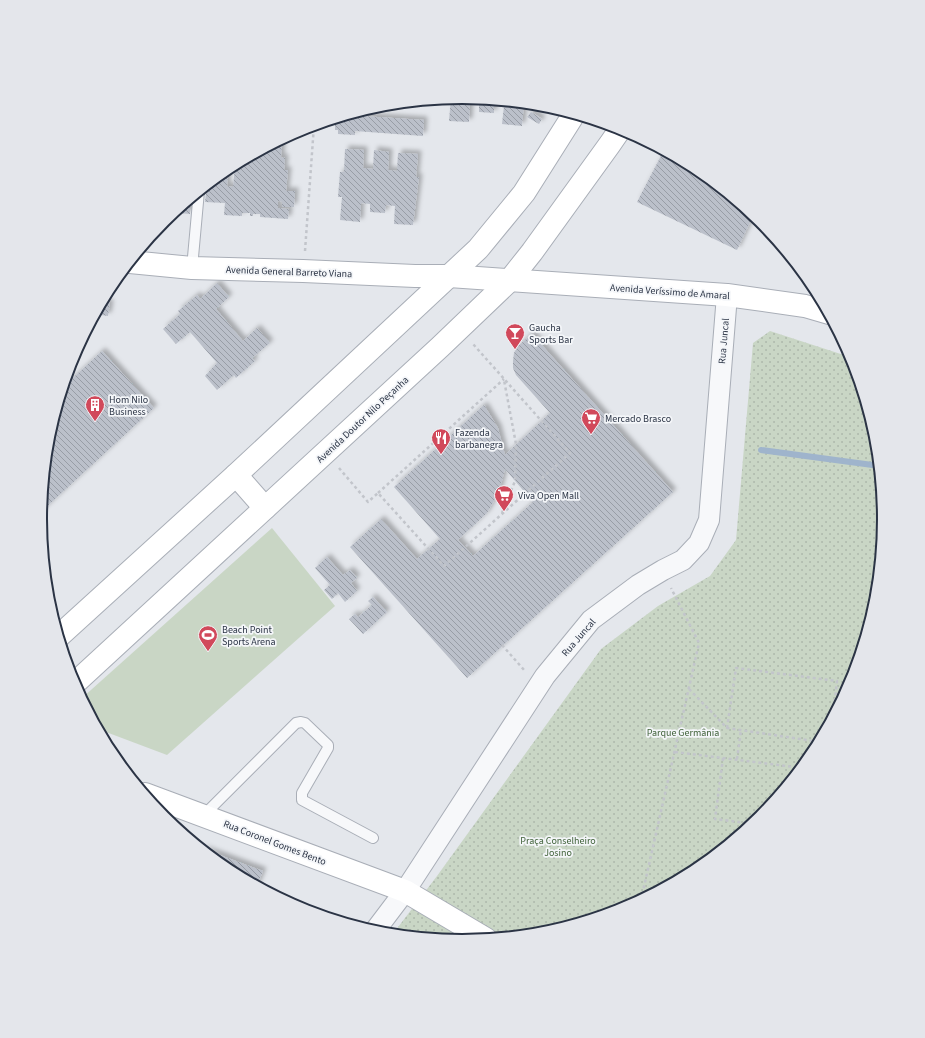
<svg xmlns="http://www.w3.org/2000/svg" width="925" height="1038" font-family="'Source Sans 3',sans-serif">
<defs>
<pattern id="park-dots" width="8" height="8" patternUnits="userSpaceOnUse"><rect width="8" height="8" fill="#c9d6c5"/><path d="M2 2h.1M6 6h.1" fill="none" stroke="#adb8ab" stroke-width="1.8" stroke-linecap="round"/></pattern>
<pattern id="building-back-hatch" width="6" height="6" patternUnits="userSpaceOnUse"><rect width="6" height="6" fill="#bbc0ca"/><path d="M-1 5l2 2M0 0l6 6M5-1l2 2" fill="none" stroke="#989da6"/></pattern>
<filter id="shadow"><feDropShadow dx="3.5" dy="-3.5" stdDeviation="2" flood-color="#0004"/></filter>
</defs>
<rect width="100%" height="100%" fill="#e4e7ec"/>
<path fill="#c9d6c5" d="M272 528 335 606 167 755 98 729 82 698Z"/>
<path fill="url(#park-dots)" d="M770 331 853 358 877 437 885 519 877 602 853 681 814 754 761 818 697 870 624 909 545 933 462 941 392 935 437 876 601 649 658 606 710 576 736 540 753 343Z"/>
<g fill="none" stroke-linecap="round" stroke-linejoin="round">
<path stroke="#9fb4cc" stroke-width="6" d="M761 450 880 466"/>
</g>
<g fill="url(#building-back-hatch)" fill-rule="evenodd" filter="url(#shadow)">
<path d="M463 97 524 103 522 126 502 124 504 106H494V113L479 112V105L470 104 469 122 449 121 451 98Z"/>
<path d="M531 112 542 119 539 124 527 117Z"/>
<path d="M346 115 424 120 423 136 355 131V135L338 134V130H335V118Z"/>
<path d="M279 140 282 141 281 157 285 158 284 170H288L286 191H295L294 207H282V202L278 201V208L289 209 288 219 260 217V214H253V216H250V213H242V216L224 215 225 203 205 202 207 185 228 167 227 186 233 187 235 166 232 165Z"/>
<path d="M345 149 364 150 363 168 373 169 374 150 389 152 388 170 397 171 398 153 418 154 416 177H419L413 225 394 224 395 206 386 205 385 213 370 212V204L361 203 360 222 340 220 342 197H338L340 172H344Z"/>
<path d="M664 150 697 168 754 214 737 250 637 202Z"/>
<path d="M185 203H189V206H190V214L179 213 180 207 184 205Z"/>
<path d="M217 283 229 297 216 309 243 341 257 328 270 343 252 358 255 361 236 378 234 375 217 390 205 376 217 363 190 332 176 344 163 329 180 314 178 311 197 295 200 299Z"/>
<path d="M103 302 110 303 108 316 101 315Z"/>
<path d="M532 334 673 492 467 678 350 547 381 519 417 559 440 539 394 487 484 405 498 428 505 455 550 413 516 375 513 368V361L514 353 518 346ZM505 469 533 502 473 556 458 540 487 513 499 492Z"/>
<path d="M102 351 154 408 41 512 48 436 63 387Z"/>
<path d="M327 557 343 575 350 570 357 578 351 583 357 591 345 602 338 593 332 599 324 590 330 585 315 568Z"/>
<path d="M373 597 387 612 363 634 349 619 355 614 358 617 372 605 368 601Z"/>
<path d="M201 848 263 871 257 886 228 870Z"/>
</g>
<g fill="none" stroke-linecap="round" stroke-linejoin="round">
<g stroke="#a9aeb7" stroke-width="12">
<g id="lane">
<path d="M192 268 199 191"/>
<path d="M203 816 296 723 301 722 305 723 328 745V748L302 793V800L373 838"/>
</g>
</g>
<g stroke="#a9aeb7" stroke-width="22">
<path id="street" d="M374 932 405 891 545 676 591 620 638 585 663 570 683 560 699 543 709 520 727 295"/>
</g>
<g stroke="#a9aeb7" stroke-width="24">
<g id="secondary">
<path d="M130 262 192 268 303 271 415 276H449L727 295 805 306 829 313"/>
<path d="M236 475 265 508"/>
<path d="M59 636 236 475 478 249 524 193 574 114"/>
<path d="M74 684 440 347 509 281 532 252 610 144 621 128"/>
<path d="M145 794 405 891 486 939"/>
</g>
</g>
<g stroke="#c2c5cb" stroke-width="2.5" stroke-dasharray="3 3" stroke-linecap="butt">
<path d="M305 251 314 125"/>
<path d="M339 468 368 502 378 493 444 566 570 453 473 344"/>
<path d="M378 493 504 379"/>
<path d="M502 513 515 481 516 444 504 380"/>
<path d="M502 645 525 671"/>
<path d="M689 689 727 728 820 742"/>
<path d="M727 728 736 668 837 681 833 718"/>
<path d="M675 752 802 768"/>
<path d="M814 754 815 741"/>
<path d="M723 758 715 819 754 824"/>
<path d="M737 759 741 730"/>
<path d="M641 900 699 643 671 588"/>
</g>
<use href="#lane" stroke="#f7f8fa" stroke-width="10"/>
<use href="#street" stroke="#f7f8fa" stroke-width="20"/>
<use href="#secondary" stroke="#fff" stroke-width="22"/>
</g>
<defs>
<g id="bar-pin" transform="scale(1)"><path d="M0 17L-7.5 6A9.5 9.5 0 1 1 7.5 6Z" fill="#d1495b" stroke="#f4f6f9"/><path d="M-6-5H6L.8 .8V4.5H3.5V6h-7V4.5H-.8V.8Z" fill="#fff"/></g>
<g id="building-pin" transform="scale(1)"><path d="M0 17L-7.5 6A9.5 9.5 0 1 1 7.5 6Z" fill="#d1495b" stroke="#f4f6f9"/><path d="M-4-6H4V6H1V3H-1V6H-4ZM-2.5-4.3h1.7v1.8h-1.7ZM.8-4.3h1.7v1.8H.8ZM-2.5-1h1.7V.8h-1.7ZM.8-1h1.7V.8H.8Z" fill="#fff"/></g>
<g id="supermarket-pin" transform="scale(1)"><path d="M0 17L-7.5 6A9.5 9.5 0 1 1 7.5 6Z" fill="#d1495b" stroke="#f4f6f9"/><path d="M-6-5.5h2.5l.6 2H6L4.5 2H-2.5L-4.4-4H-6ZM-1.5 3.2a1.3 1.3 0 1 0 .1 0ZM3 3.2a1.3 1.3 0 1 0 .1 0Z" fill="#fff"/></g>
<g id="restaurant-pin" transform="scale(1)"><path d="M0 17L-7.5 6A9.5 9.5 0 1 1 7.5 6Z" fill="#d1495b" stroke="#f4f6f9"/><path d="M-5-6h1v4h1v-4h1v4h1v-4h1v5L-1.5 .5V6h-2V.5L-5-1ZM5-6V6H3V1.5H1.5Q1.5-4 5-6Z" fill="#fff"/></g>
<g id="stadium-pin" transform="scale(1)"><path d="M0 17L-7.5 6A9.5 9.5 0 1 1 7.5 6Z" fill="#d1495b" stroke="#f4f6f9"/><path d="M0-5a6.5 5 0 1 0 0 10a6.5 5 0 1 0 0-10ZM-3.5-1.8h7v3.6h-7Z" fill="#fff"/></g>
</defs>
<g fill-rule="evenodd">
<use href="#bar-pin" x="515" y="333"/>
<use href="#building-pin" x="95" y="405"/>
<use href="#supermarket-pin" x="591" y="418"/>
<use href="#restaurant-pin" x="441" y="438"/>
<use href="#supermarket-pin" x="504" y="495"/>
<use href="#stadium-pin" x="208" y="635"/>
</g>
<g text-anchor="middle" stroke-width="3.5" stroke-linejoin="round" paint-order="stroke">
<g font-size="10" fill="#2b3445" stroke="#f4f6f9">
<text transform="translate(289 271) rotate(2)" y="4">Avenida General Barreto Viana</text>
<text transform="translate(670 291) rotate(4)" y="4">Avenida Veríssimo de Amaral</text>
<text transform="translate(723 341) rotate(-85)" y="4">Rua Juncal</text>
<text transform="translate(362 419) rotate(-43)" y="4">Avenida Doutor Nilo Peçanha</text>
<text transform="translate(578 637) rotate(-49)" y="4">Rua Juncal</text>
<text transform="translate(275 842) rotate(21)" y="4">Rua Coronel Gomes Bento</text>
</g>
<g font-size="10" fill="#2b3445" stroke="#f4f6f9" text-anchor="start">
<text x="529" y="331">Gaucha<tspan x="529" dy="12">Sports Bar</tspan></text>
<text x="109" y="403">Hom Nilo<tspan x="109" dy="12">Business</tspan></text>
<text x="605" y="422">Mercado Brasco</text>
<text x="455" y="436">Fazenda<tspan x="455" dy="12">barbanegra</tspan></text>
<text x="518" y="499">Viva Open Mall</text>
<text x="222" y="633">Beach Point<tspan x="222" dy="12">Sports Arena</tspan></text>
</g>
<g font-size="10" fill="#3f6138" stroke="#f4f6f9">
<text x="683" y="736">Parque Germânia</text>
<text x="558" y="844">Praça Conselheiro<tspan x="558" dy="12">Josino</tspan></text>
</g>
</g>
<path d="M0 0H925V1038H0ZM47 519a415 415 0 1 1 830 0a415 415 0 1 1-830 0Z" fill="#e4e6eb" fill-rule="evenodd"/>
<path fill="none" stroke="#2b3445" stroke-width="2" d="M47 519a415 415 0 1 1 830 0a415 415 0 1 1-830 0Z"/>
</svg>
